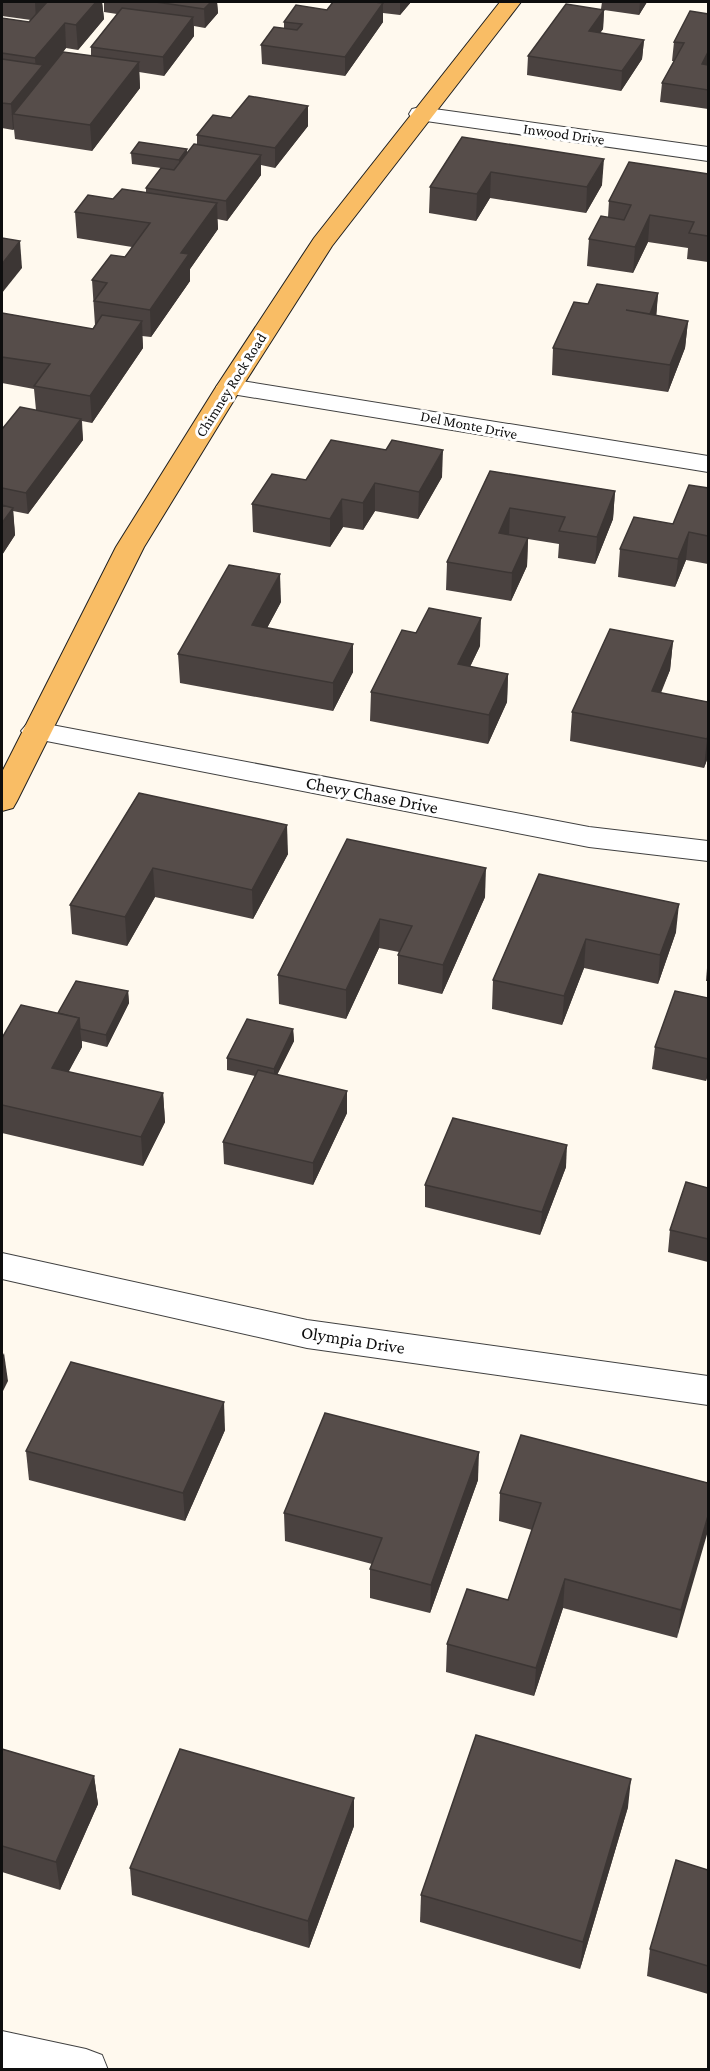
<svg xmlns="http://www.w3.org/2000/svg" width="710" height="2071" font-family="'Crimson Pro',serif">
<rect width="100%" height="100%" fill="#fff9ee"/>
<g fill="none" stroke-linecap="round" stroke-linejoin="round">
<g stroke="#414141" stroke-width="2">
<g id="minor">
<path d="M420 107 708 147V161L412 119 409 114 412 109Z"/>
<path d="M229 379 708 456V472L220 392 216 387 220 382Z"/>
<path d="M36 722 589 827 708 841V861L589 847 26 737 21 731 26 725Z"/>
<path d="M2 1253 307 1320 708 1376V1405L307 1348 2 1279Z"/>
<path d="M2 2031 86 2049 102 2055 108 2070H2Z"/>
</g>
</g>
<g stroke="#1f1f1f" stroke-width="2">
<path id="major" d="M500 2H521L332 246 242 387 144 547 17 801 13 808 2 811V772L116 547 216 387 314 238Z"/>
</g>
<use href="#minor" fill="#fff" fill-rule="evenodd"/>
<use href="#major" fill="#f9bd65" fill-rule="evenodd"/>
</g>
<g fill="#4a4240">
<path d="M2 2H102L104 19 78 50 66 48 63 52 91 56V47L117 14 104 12V2H217L218 13 205 28 194 26V36L164 76 139 72 140 88 92 151 15 139 14 129 13 130 2 128V18L29 22 31 20 2 16Z"/>
<path d="M333 2H411L400 15 383 13V22L345 76 262 64 261 45 284 28V22L327 10Z"/>
<path d="M602 2H647L639 15 604 10 603 29 600 33 644 40 642 59 621 91 527 75 528 56 601 9Z"/>
<path d="M708 14V109L660 102 662 83 674 61H672L674 42Z"/>
<path d="M308 106V126L275 168 261 165V175L227 221 217 219 218 229 190 269V281L151 337 142 336 143 348 92 423 82 421 83 440 28 514 13 511 15 535 2 555V428H3L36 410 34 389 2 383V313L93 329 95 325 92 280 125 257 132 247 77 238 75 212 113 199 146 192V188L161 168 132 164 131 153H188L197 145V135L231 118Z"/>
<path d="M462 137 602 185 586 213 490 198 476 221 429 213 430 187Z"/>
<path d="M708 174V262L687 259 688 248 648 242 633 273 587 266 589 239 608 217 609 201Z"/>
<path d="M658 293 656 316 688 321 685 348 668 392 552 375 553 348 588 304Z"/>
<path d="M490 471 615 491 613 519 595 564 558 558 559 544 528 539 527 566 511 601 446 590 447 562Z"/>
<path d="M442 477 418 519 375 511 363 530 343 527 330 547 253 532 252 504 306 480Z"/>
<path d="M708 488V564L686 560 675 587 618 577 620 549 673 524Z"/>
<path d="M281 602 267 628 353 672 333 711 180 683 178 654Z"/>
<path d="M673 641 670 670 661 693 708 702V757L704 768 570 741 572 712Z"/>
<path d="M480 646 470 667 508 674 507 702 488 744 370 721 371 692Z"/>
<path d="M139 793 288 854 253 919 155 897 127 946 72 934 70 905Z"/>
<path d="M347 839 485 897 442 994 398 984V955L399 952 379 948 346 1019 279 1004 278 975Z"/>
<path d="M539 874 676 932 658 984 584 968 562 1025 492 1009 493 980Z"/>
<path d="M708 956V981H706Z"/>
<path d="M128 991 129 1003 107 1047 82 1041V1047L68 1072 163 1093 165 1122 143 1166 2 1133V1038L58 1013Z"/>
<path d="M708 998V1075L706 1081 652 1069 655 1047Z"/>
<path d="M293 1029 294 1041 277 1075 347 1113 313 1185 224 1164 223 1142 255 1076 227 1070V1058Z"/>
<path d="M566 1167 540 1235 425 1207V1185Z"/>
<path d="M708 1188V1262L668 1252 670 1230Z"/>
<path d="M225 1430 185 1521 29 1480 26 1451Z"/>
<path d="M478 1480 430 1613 370 1598V1569L372 1564 285 1541 284 1513Z"/>
<path d="M708 1483 677 1638 563 1608 534 1696 446 1672 447 1644 508 1600 532 1530 499 1521 500 1493Z"/>
<path d="M2 1749 94 1776 98 1804 60 1890 2 1872Z"/>
<path d="M628 1807 580 1969 420 1922 421 1895Z"/>
<path d="M354 1826 309 1948 132 1895 130 1868Z"/>
<path d="M708 1870V1994L647 1976 650 1949Z"/>
</g>
<g fill="#3c3634">
<path d="M35 2H46V9L36 21Z"/>
<path d="M96 2H102L104 19 78 50 76 25Z"/>
<path d="M208 2H217L218 13 205 28 204 9Z"/>
<path d="M400 2H411L400 15Z"/>
<path d="M640 2H647L639 15Z"/>
<path d="M383 3V22L345 76V57Z"/>
<path d="M604 10 603 29 588 50 589 31Z"/>
<path d="M193 17 194 36 164 76 163 57Z"/>
<path d="M65 23 66 48 13 114 14 129 13 130 11 104 36 73 35 58Z"/>
<path d="M644 40 642 59 621 91 622 71Z"/>
<path d="M708 52V68L702 64Z"/>
<path d="M139 62 140 88 92 151 90 125Z"/>
<path d="M308 106V126L275 168V148Z"/>
<path d="M187 149 188 159 180 171 179 160Z"/>
<path d="M261 155V175L227 221 226 201Z"/>
<path d="M604 159 602 185 586 213 587 187Z"/>
<path d="M491 172 490 198 476 221 477 194Z"/>
<path d="M217 203 218 229 190 269V281L151 337 150 310 181 253Z"/>
<path d="M650 215 648 242 633 273 635 247Z"/>
<path d="M20 241 22 268 2 293V264Z"/>
<path d="M658 293 656 320 650 314Z"/>
<path d="M142 321 143 348 92 423 90 396Z"/>
<path d="M688 321 685 348 668 392 670 365Z"/>
<path d="M81 419 83 440 28 514 26 493Z"/>
<path d="M443 450 442 477 418 519 419 492Z"/>
<path d="M375 483V511L363 530V503Z"/>
<path d="M615 491 613 519 595 564 597 537Z"/>
<path d="M342 499 343 527 330 547V519Z"/>
<path d="M13 508 15 535 2 555V523Z"/>
<path d="M510 508 509 536 499 533Z"/>
<path d="M689 532 686 560 675 587 678 559Z"/>
<path d="M528 538 527 566 511 601 512 573Z"/>
<path d="M280 574 281 602 253 654 252 625Z"/>
<path d="M481 618 480 646 457 693 458 664Z"/>
<path d="M673 641 670 670 649 719 652 691Z"/>
<path d="M353 644V672L333 711V683Z"/>
<path d="M508 674 507 702 488 744 489 715Z"/>
<path d="M708 736V757L704 768 707 739Z"/>
<path d="M287 825 288 854 253 919 252 890Z"/>
<path d="M153 868 155 897 127 946 125 917Z"/>
<path d="M486 868 485 897 442 994 443 965Z"/>
<path d="M679 904 676 932 658 984 660 955Z"/>
<path d="M380 919 379 948 346 1019V990Z"/>
<path d="M586 939 584 968 562 1025 564 996Z"/>
<path d="M128 991 129 1003 107 1047 106 1035Z"/>
<path d="M79 1018 82 1047 55 1097 52 1068Z"/>
<path d="M293 1029 294 1041 274 1081V1069Z"/>
<path d="M708 1064V1075L706 1081Z"/>
<path d="M347 1091V1113L313 1185V1163Z"/>
<path d="M163 1093 165 1122 143 1166 141 1137Z"/>
<path d="M567 1145 566 1167 540 1235 542 1212Z"/>
<path d="M4 1353 8 1381 2 1393V1357Z"/>
<path d="M224 1402 225 1430 185 1521 183 1493Z"/>
<path d="M479 1452 478 1480 430 1613 431 1585Z"/>
<path d="M708 1516V1531L677 1638 681 1610Z"/>
<path d="M565 1579 563 1608 534 1696 536 1668Z"/>
<path d="M94 1776 98 1804 60 1890 56 1862Z"/>
<path d="M631 1779 628 1807 580 1969 583 1942Z"/>
<path d="M354 1798V1826L309 1948 308 1921Z"/>
</g>
<g fill="#564d4a" stroke="#3c3634" stroke-width="1.5">
<path d="M47 2H96L76 25 65 23 35 58 2 53V18L29 22Z"/>
<path d="M156 2H211L204 9Z"/>
<path d="M333 2H374L383 3 345 57 261 45 274 27 297 30 302 24 284 22 296 5 327 10Z"/>
<path d="M566 4 604 10 589 31 644 40 622 71 528 56Z"/>
<path d="M122 8 193 17 163 57 91 47Z"/>
<path d="M690 11 708 14V52L702 64 708 65V90L662 83 684 43 674 42Z"/>
<path d="M63 52 139 62 90 125 13 114Z"/>
<path d="M2 59 43 65 11 104 2 103Z"/>
<path d="M249 96 308 106 275 148 197 135 213 115 231 118Z"/>
<path d="M462 137 604 159 587 187 491 172 477 194 430 187Z"/>
<path d="M139 142 187 149 179 160 131 153Z"/>
<path d="M194 144 261 155 226 201 146 188 161 168 174 170Z"/>
<path d="M629 162 708 174V236L689 233 694 222 650 215 635 247 589 239 601 216 624 220 631 205 609 201Z"/>
<path d="M122 189 217 203 181 253 189 254 150 310 94 301 107 283 92 280 111 255 125 257 150 223 75 212 88 195 113 199Z"/>
<path d="M2 238 20 241 2 264Z"/>
<path d="M597 284 658 293 650 314 626 310 688 321 670 365 553 348 574 302 588 304Z"/>
<path d="M2 313 93 329 102 315 142 321 90 396 34 386 50 364 2 357Z"/>
<path d="M20 407 81 419 26 493 2 488V428H3Z"/>
<path d="M331 440 386 450 392 440 443 450 419 492 375 483 363 503 342 499 330 519 252 504 272 474 306 480Z"/>
<path d="M490 471 615 491 597 537 559 531 565 517 510 508 499 533 528 538 512 573 447 562Z"/>
<path d="M689 485 708 488V536L689 532 678 559 620 549 634 517 673 524Z"/>
<path d="M2 505 13 508 2 523Z"/>
<path d="M229 565 280 574 252 625 353 644 333 683 178 654Z"/>
<path d="M429 608 481 618 458 664 508 674 489 715 371 692 402 630 416 633Z"/>
<path d="M610 629 673 641 652 691 708 702V736L707 739 572 712Z"/>
<path d="M139 793 287 825 252 890 153 868 125 917 70 905Z"/>
<path d="M347 839 486 868 443 965 398 955 412 926 380 919 346 990 278 975Z"/>
<path d="M539 874 679 904 660 955 586 939 564 996 493 980Z"/>
<path d="M76 981 128 991 106 1035 80 1029 79 1018 58 1013Z"/>
<path d="M675 991 708 998V1059L655 1047Z"/>
<path d="M21 1005 79 1018 52 1068 163 1093 141 1137 2 1105V1038Z"/>
<path d="M247 1019 293 1029 274 1069 227 1058Z"/>
<path d="M258 1070 347 1091 313 1163 223 1142Z"/>
<path d="M453 1118 567 1145 542 1212 425 1185Z"/>
<path d="M686 1182 708 1188V1239L670 1230Z"/>
<path d="M71 1362 224 1402 183 1493 26 1451Z"/>
<path d="M325 1413 479 1452 431 1585 370 1569 382 1538 284 1513Z"/>
<path d="M521 1435 708 1483V1516L681 1610 565 1579 536 1668 447 1644 467 1589 508 1600 541 1503 500 1493Z"/>
<path d="M476 1735 631 1779 583 1942 421 1895Z"/>
<path d="M2 1749 94 1776 56 1862 2 1846Z"/>
<path d="M180 1749 354 1798 308 1921 130 1868Z"/>
<path d="M676 1860 708 1870V1966L650 1949Z"/>
</g>
<g text-anchor="middle" stroke-width="6" stroke-linejoin="round" paint-order="stroke">
<g font-size="15" fill="#0e0e0e" stroke="#fff">
<text transform="translate(564 134) rotate(8)" y="5">Inwood Drive</text>
<text transform="translate(231 385) rotate(-58)" y="5">Chimney Rock Road</text>
<text transform="translate(469 425) rotate(11)" y="5">Del Monte Drive</text>
</g>
<g font-size="18" fill="#0e0e0e" stroke="#fff">
<text transform="translate(372 795) rotate(11)" y="6">Chevy Chase Drive</text>
<text transform="translate(353 1340) rotate(9)" y="6">Olympia Drive</text>
</g>
</g>
<rect width="710" height="2071" fill="none" stroke="#0e0e0e" stroke-width="6"/>
</svg>
